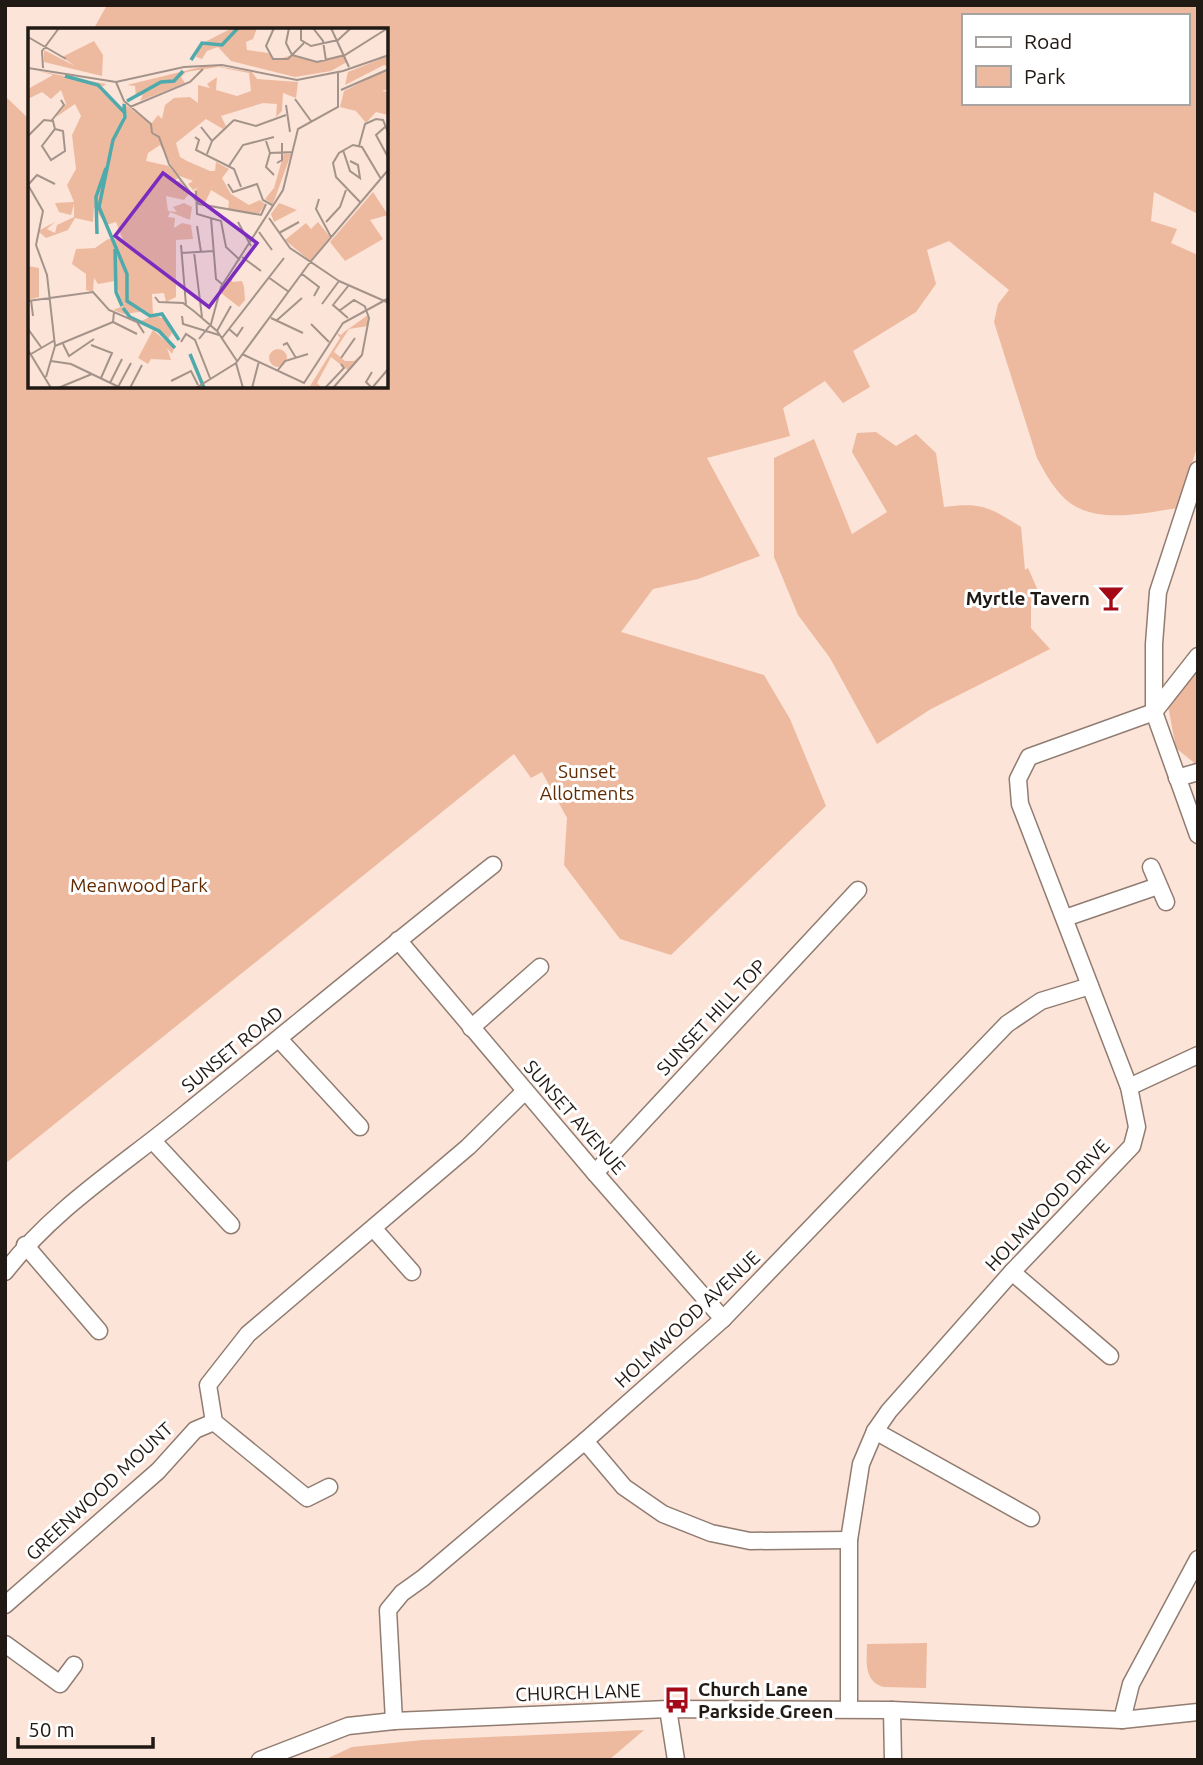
<svg xmlns="http://www.w3.org/2000/svg" width="1203" height="1765" font-family="Ubuntu,sans-serif">
<rect width="100%" height="100%" fill="#fce4d8"/>
<g fill="#edba9f" fill-rule="evenodd">
<path d="M107 5H1198V214L1154 192 1151 221 1177 229 1171 243 1198 255V444L1178 508C1144 513 1100 524 1070 503 1056 493 1045 473 1037 458L994 322 998 304 1009 290 949 241 927 250 936 284 916 312 853 351 870 387 843 403 825 381 783 408 790 436 707 458 760 556 698 579 653 589 621 632 764 675 790 719 826 806 671 955 620 939 564 865 567 818 542 772 531 778 514 754 5 1164V96L30 120V387H387V30H93ZM963 16H1187V103H963Z"/>
<path d="M876 432 896 446 916 434 936 453 944 507C982 502 989 507 1021 527L1025 570 1028 568 1039 593 1031 603V628L1050 649 931 709 877 744 830 658 798 615 774 557V458L814 439 852 534 887 512 852 452 857 433Z"/>
<path d="M1198 650V766L1176 748 1168 706Z"/>
<path d="M927 1643 926 1688 883 1687C863 1680 867 1661 867 1644Z"/>
<path d="M644 1730 609 1760H324L352 1747 423 1740Z"/>
</g>
<g fill="none" stroke-linecap="round" stroke-linejoin="round">
<g stroke="#917c71" stroke-width="19">
<g id="street">
<path d="M1198 470 1158 592 1154 644V712L1198 835"/>
<path d="M1177 778 1198 772"/>
<path d="M1151 867 1166 902"/>
<path d="M1065 918 1158 886"/>
<path d="M398 940 595 1173 723 1319"/>
<path d="M471 1028 540 967"/>
<path d="M279 1039 360 1127"/>
<path d="M1129 1087 1198 1055"/>
<path d="M153 1141 231 1225"/>
<path d="M595 1173 858 890"/>
<path d="M374 1229 412 1272"/>
<path d="M25 1245 99 1331"/>
<path d="M5 1272C54 1208 122 1166 184 1115 287 1032 389 947 493 865"/>
<path d="M1012 1272 1110 1356"/>
<path d="M214 1422 307 1498 329 1487"/>
<path d="M875 1431 1031 1518"/>
<path d="M585 1441 624 1487 663 1514 711 1533 750 1541 849 1540"/>
<path d="M5 1605 158 1471 195 1430 214 1422 208 1385 248 1334 468 1147 525 1091"/>
<path d="M5 1644 60 1684 74 1665"/>
<path d="M668 1709 676 1760"/>
<path d="M849 1709V1540L861 1464 875 1431 889 1411 1012 1272 1132 1146 1137 1127 1129 1087 1020 804 1018 779 1029 757 1154 712 1198 656"/>
<path d="M892 1710 893 1760"/>
<path d="M1122 1720 1131 1684 1198 1559"/>
<path d="M394 1721 388 1610 402 1593 423 1578 585 1441 723 1319 1007 1024 1041 1001 1090 986"/>
<path d="M260 1760 348 1726 394 1721 668 1709 892 1710 1122 1720 1198 1712"/>
</g>
</g>
<use href="#street" stroke="#fff" stroke-width="16"/>
</g>
<defs>
<g id="bar-bare" transform="scale(2.1)"><path d="M-6-5H6L.8 .8V4.5H3.5V6h-7V4.5H-.8V.8Z" fill="#a30916" stroke="#fff" stroke-width="2.5" paint-order="stroke"/></g>
<g id="bus-bare" transform="scale(2.1)"><path d="M-5-6H5V4H4V6H2V4H-2V6H-4V4H-5ZM-3.5-4V0h7V-4ZM-3.5 1.2v1.5H-2V1.2ZM2 1.2v1.5H3.5V1.2Z" fill="#a30916" stroke="#fff" stroke-width="2.5" paint-order="stroke"/></g>
</defs>
<g fill-rule="evenodd">
<use href="#bar-bare" x="1111" y="598"/>
<use href="#bus-bare" x="677" y="1700"/>
</g>
<g text-anchor="middle" stroke-width="6" stroke-linejoin="round" paint-order="stroke">
<g font-size="19" font-weight="bold" fill="#211914" stroke="#fff" text-anchor="end">
<text x="1090" y="605">Myrtle Tavern</text>
<text x="698" y="1696" text-anchor="start">Church Lane<tspan x="698" dy="22">Parkside Green</tspan></text>
</g>
<g font-size="19" fill="#612a02" stroke="#fff">
<text x="587" y="778">Sunset<tspan x="587" dy="22">Allotments</tspan></text>
<text x="139" y="892">Meanwood Park</text>
</g>
<g font-size="19" fill="#211914" stroke="#fff">
<text transform="translate(711 1017) rotate(-47)" y="7">SUNSET HILL TOP</text>
<text transform="translate(232 1049) rotate(-39)" y="7">SUNSET ROAD</text>
<text transform="translate(575 1117) rotate(49)" y="7">SUNSET AVENUE</text>
<text transform="translate(1047 1205) rotate(-47)" y="7">HOLMWOOD DRIVE</text>
<text transform="translate(687 1319) rotate(-43)" y="7">HOLMWOOD AVENUE</text>
<text transform="translate(99 1491) rotate(-43)" y="7">GREENWOOD MOUNT</text>
<text transform="translate(578 1692) rotate(-2)" y="7">CHURCH LANE</text>
</g>
</g>
<g transform="translate(28 28)">
<rect width="360" height="360" fill="#fce4d8"/>
<path d="M204 0H229L225 11 218 14 219 22 240 25 248 32 264 27 289 34 317 27 319 34 303 43 267 49 203 33 190 19 179 23 174 31 168 29 173 16ZM66 13 75 27 74 48 16 34V22L47 38 34 29ZM360 28V39L356 37 317 57 320 44ZM181 37 224 44 229 51 270 54 268 70 255 65 254 83 248 89 249 76 235 75 193 88 198 98 195 101 178 91 148 115 152 129 159 133 182 143H187L188 134 201 141 194 150 203 166 221 177 232 172 237 176 231 186 200 181 201 173 183 162 177 175H171L166 163 171 159 165 162 160 156 165 153 149 147 132 117 120 125 118 133 141 138 150 150 144 155 152 153 161 166 156 172 138 168 140 183 149 184 145 179 156 175 164 179 162 192 142 184 140 189 147 190 146 200 154 195 163 197 165 211 148 212V269L138 274 136 265 124 266 125 287 137 291 144 305 140 311 113 293 124 288 118 283 96 286 85 282 95 278 87 253 70 256 66 250 65 264 58 262V246L44 236 48 221 67 220 80 211 95 212 88 194 78 197 66 179 65 194 47 190 40 202 18 210 10 203 27 194 19 201 27 205 29 197 46 189V176L43 187 31 184 27 175 46 174 39 157 48 141 44 107 53 88 47 76 28 89 38 76 33 62 23 71 14 64 0 71V61L25 47 10 43 78 56 71 61 96 85 89 104 99 87 94 74 123 96 130 87 134 91 137 77 146 70 162 69 170 75V57L182 60 179 56 189 49 188 62 209 68 223 63 221 45 190 39 158 44 153 49 157 55 112 73 115 67 108 69 107 58 99 57ZM360 41V61L354 63 360 64V87L348 84 338 95 328 83 312 79 316 63ZM256 125 263 126 245 176 237 171 246 160ZM345 164 360 187 342 192 355 211 317 233 302 214ZM251 175 269 182 246 194 243 186ZM290 194 302 209 282 233 257 212 278 195 283 201ZM0 238 11 240V269L0 272ZM205 243 204 254 214 253 216 259 217 272 211 279 193 265ZM340 287V298L321 301 306 324 317 333H326L334 326 321 343 303 329 289 355 294 360 282 358 312 310 309 305 313 307 316 304ZM125 302 146 320 144 326 139 320 143 332 123 331 120 336 110 330ZM241 330a9 9 0 1 1 18 0a9 9 0 1 1-18 0Z" fill="#edba9f"/>
<path fill="none" stroke="#4faaac" stroke-width="3.5" d="M163 32 174 15 194 17 210 0M37 48 70 57 97 85M99 73 133 54 146 53 155 43M96 76 97 89 85 112 71 179 99 246V273L122 288 134 286 151 312M69 206 68 169 78 140M87 221 88 264 94 278M95 280 102 289 131 303 147 320M162 326 176 360"/>
<path fill="none" stroke="#a4938a" stroke-width="2" d="M246 0 238 18 245 31H260L276 15M261 0 258 15 264 27 289 34 317 27 360 0M273 0V12L283 18 310 12 323 0M285 0 295 13 298 33M303 0 321 39M0 9 38 31M0 40 88 54 156 39 194 37 269 52 315 43 361 27M15 40 14 23 31 0M88 54 96 73 123 96 124 105M313 62 361 41M267 71 283 93M258 77 262 104M102 79 162 54 175 41M24 92 36 77 33 72M206 92 228 98 258 87M173 99 184 113 179 126M357 99 348 107 361 131M27 101 35 103 37 123 23 132 14 118ZM124 105 131 109 141 136 171 176 233 187 238 176M0 108 16 92 25 93 27 101M167 109 171 112 168 122 206 141 213 159M184 113 206 92M238 113 242 125 238 139 246 147M331 118 337 96 348 91 355 92 361 107M315 122 322 143 332 150 330 137 322 133M242 125 264 124M249 135 254 132V115M201 138 215 117 246 109M200 156 205 164 229 156 235 172 246 178M168 163 169 186 193 193 198 219 212 232M291 171 288 181 303 209M332 174 308 149 305 135 311 125 325 117 334 119 353 151M183 190 188 251 194 256M241 190 262 220 311 253M210 194 223 218M298 194 312 179 318 162M169 198 173 224M231 204 244 222M251 205 271 194M153 217 158 277M166 224 174 289M153 225 186 223M214 229 233 243M274 246 291 259 286 268M240 249 261 264M311 253 361 275M127 269 131 274 155 275 167 284 189 303 209 333M3 272 5 288 4 280M0 273 65 264 81 282 109 294 116 305M294 276 311 253M311 283 326 272 338 279M154 288 155 296 191 307M243 290 275 305M320 290 305 277 321 257M248 293 274 270M85 294 109 306M283 296 301 314M0 301 13 319M201 301 209 308 215 299M189 303 203 278M194 310 256 230M171 311 183 296 193 259 255 162 270 101 310 79V45M153 314 158 306 167 312 182 350M35 316 41 328 66 311M63 317 84 325 73 350M255 317 259 315 268 330M27 318 85 294 86 284M0 322 23 360M3 326 27 312M214 326 276 355 315 295 361 270M313 330 327 310M23 333 43 336 93 360M208 335 215 360M250 342 257 333 280 326M344 344 338 354 344 360 361 340M18 349 27 318 19 247 8 217 15 183 0 157 9 147 27 156M143 353 163 343 170 357M82 355 94 331M90 359 103 335M30 360 64 346M102 360 114 337M168 360 208 335 283 233 361 141M224 360 231 333M297 360 316 340 313 336M305 360 334 327 341 290 337 279"/>
<path fill="#7b2cbf" fill-opacity="0.15" stroke="#7b2cbf" stroke-width="3.5" d="M135 145 229 215 181 279 87 208Z"/>
<rect width="360" height="360" fill="none" stroke="#211914" stroke-width="3.5"/>
</g>
<rect width="1203" height="1765" fill="none" stroke="#211914" stroke-width="14"/>
<rect x="962" y="14" width="228" height="91" fill="#ffffff" stroke="#a6a3a1" stroke-width="2"/>
<rect x="976" y="37" width="35" height="10" fill="#ffffff" stroke="#a6a3a1" stroke-width="2"/>
<text x="1024" y="49" font-size="21" fill="#211914">Road</text>
<rect x="976" y="66" width="35" height="21" fill="#edba9f" stroke="#a6a3a1" stroke-width="2"/>
<text x="1024" y="84" font-size="21" fill="#211914">Park</text>
<path d="M18 1737v10h135v-10" fill="none" stroke="#211914" stroke-width="3.5"/>
<text x="28" y="1737" font-size="21" fill="#211914" stroke="#ffffff" stroke-width="5" paint-order="stroke">50 m</text>
</svg>
